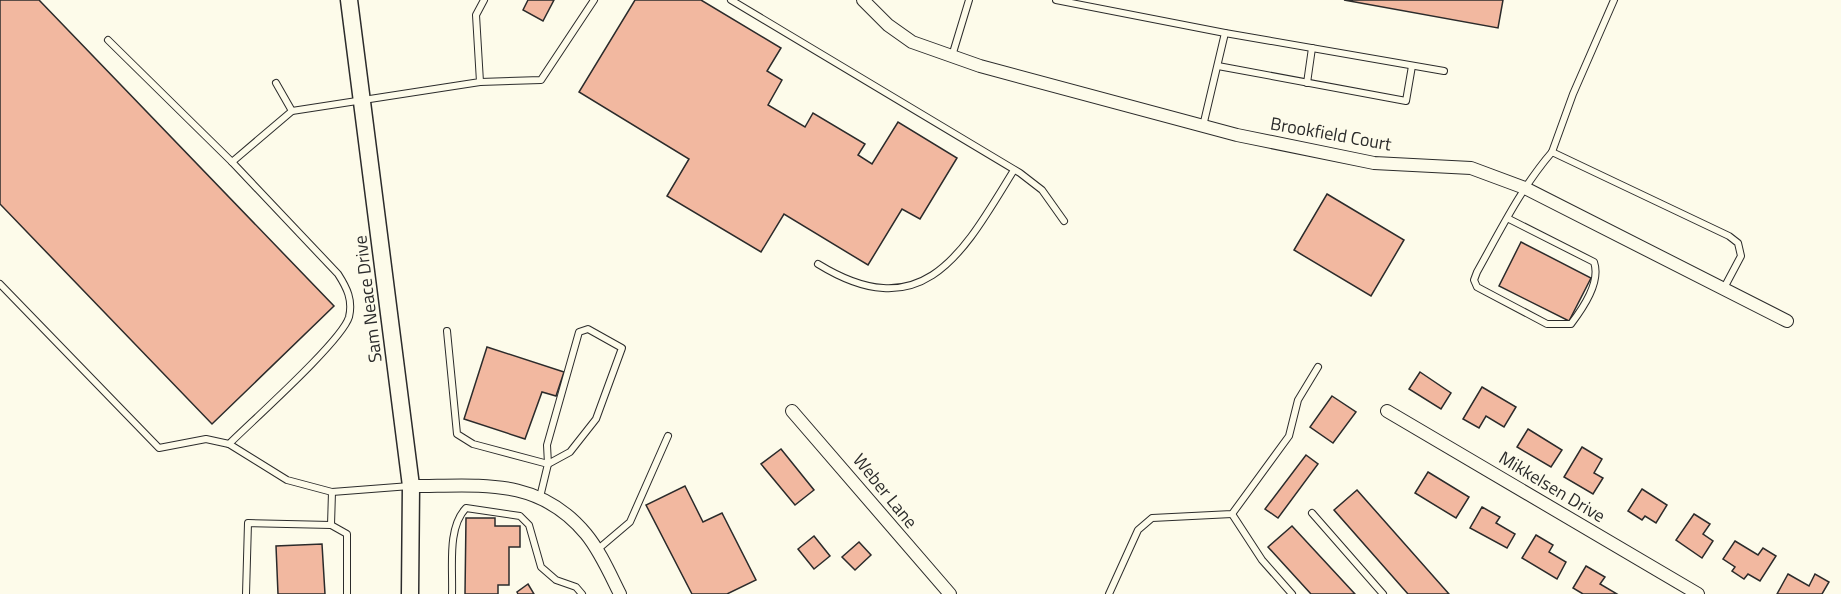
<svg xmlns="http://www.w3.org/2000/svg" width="1841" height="594" font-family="'Titillium Web',sans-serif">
<rect width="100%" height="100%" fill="#fdfbea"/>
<g fill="#f2b8a0" stroke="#2b2b2b" stroke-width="1.5">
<path d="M0 0H39L334 306 212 424 0 204Z"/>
<path d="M528 0H554L543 21 523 10Z"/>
<path d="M635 0H701L781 48 767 71 782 80 768 105 805 127 813 113 865 144 858 155 872 164 898 122 957 158 920 219 902 209 868 265 784 214 761 252 667 196 689 159 579 92Z"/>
<path d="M1344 0H1503L1498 28Z"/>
<path d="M1327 194 1404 240 1371 296 1294 250Z"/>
<path d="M1521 242 1591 278 1569 321 1499 286Z"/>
<path d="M487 347 564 372 556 396 542 392 525 439 464 419Z"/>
<path d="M1420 372 1451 393 1441 409 1409 389Z"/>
<path d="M1482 387 1516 407 1504 427 1486 416 1479 428 1463 419Z"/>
<path d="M1332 396 1356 412 1333 443 1310 427Z"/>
<path d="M1528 429 1562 450 1551 467 1517 447Z"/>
<path d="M1582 447 1602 459 1594 473 1603 478 1593 494 1564 477Z"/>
<path d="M781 449 814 490 795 505 761 464Z"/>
<path d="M1306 455 1318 464 1278 518 1265 509Z"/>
<path d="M1428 472 1469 497 1456 518 1415 493Z"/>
<path d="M685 486 703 522 722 513 756 580 727 594H692L646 505Z"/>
<path d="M1642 489 1667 505 1656 523 1645 516 1642 520 1628 511Z"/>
<path d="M1357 490 1449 594H1408L1334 510Z"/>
<path d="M1482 507 1500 517 1496 523 1515 534 1507 548 1470 528Z"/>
<path d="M1694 514 1710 524 1703 534 1713 541 1702 558 1676 540Z"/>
<path d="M466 518H495V526H520V547H509V585H498V594H465Z"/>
<path d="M1292 526 1355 594H1311L1268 547Z"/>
<path d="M1536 535 1553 545 1549 552 1566 562 1557 579 1522 558Z"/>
<path d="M814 536 830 556 814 569 798 549Z"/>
<path d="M1735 541 1758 555 1763 548 1776 556 1760 581 1748 574 1744 579 1732 571 1735 567 1723 559Z"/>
<path d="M859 542 871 555 855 570 842 557Z"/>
<path d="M322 544 325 594H278L276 546Z"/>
<path d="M1586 566 1605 577 1600 584 1617 594H1583L1573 588Z"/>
<path d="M1788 574 1809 586 1815 574 1829 582 1822 594H1777Z"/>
<path d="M528 584 534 594H518L517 592Z"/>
</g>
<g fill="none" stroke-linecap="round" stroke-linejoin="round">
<g stroke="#2b2b2b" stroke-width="8">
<g id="lane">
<path d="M731 0 1020 173 1042 190 1064 221"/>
<path d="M1056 0 1225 33 1203 126"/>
<path d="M1225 33 1444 71"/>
<path d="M108 40 232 162 292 111 480 82 476 15 484 0"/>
<path d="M952 56 969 0"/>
<path d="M1218 66 1406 101 1412 66"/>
<path d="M480 82 541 80 594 0"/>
<path d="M276 83 292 111"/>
<path d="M1307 83 1312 48"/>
<path d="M1552 152 1573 94 1614 0"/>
<path d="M1507 218 1594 262C1601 282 1583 308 1571 324H1547L1477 287 1474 280 1477 272C1500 231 1521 188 1552 152L1729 236 1738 243 1741 256 1724 288"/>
<path d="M818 264C925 330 965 249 1014 170"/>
<path d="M0 284 159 448 206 439 229 444C252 421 342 341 349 317 353 300 347 288 338 274L232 162"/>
<path d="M588 329 622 348 596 419 570 452 548 464 547 445 579 332Z"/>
<path d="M447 331 457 434 473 444 548 464 540 497"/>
<path d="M229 444 287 480 332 492 410 486"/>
<path d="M1312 513 1383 594"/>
<path d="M1232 514 1262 560 1292 594"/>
<path d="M331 525 332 492"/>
<path d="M597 550 630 522 668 436"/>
<path d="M246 594 248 523 331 525 347 534V594"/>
<path d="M452 594C453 567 447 528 466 508L520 516 529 525 541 567 556 580 576 587 582 594"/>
<path d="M1109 594 1138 530 1152 518 1232 514 1289 436 1298 400 1318 367"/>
</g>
</g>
<g stroke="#2b2b2b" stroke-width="14">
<g id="street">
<path d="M863 0 888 25 912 42 980 66 1237 135 1374 163 1471 168 1525 188 1787 321"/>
<path d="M792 411 950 594"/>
<path d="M1387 411 1698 594"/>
<path d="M411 486C479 486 538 476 586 534 600 551 610 574 620 594"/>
</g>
</g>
<g stroke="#2b2b2b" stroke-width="19">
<path id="secondary" d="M349 0 411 486 410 594"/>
</g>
<use href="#lane" stroke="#fdfbea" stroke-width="6"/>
<use href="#street" stroke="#fdfbea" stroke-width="12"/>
<use href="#secondary" stroke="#fdfbea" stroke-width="16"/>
</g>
<g text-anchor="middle" stroke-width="4.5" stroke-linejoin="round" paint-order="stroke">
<g font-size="18" fill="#2b2b2b" stroke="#fdfbea">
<text transform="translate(1331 134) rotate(10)" y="6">Brookfield Court</text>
<text transform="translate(368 299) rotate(-97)" y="6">Sam Neace Drive</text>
<text transform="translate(1552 487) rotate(31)" y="6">Mikkelsen Drive</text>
<text transform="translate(885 491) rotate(51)" y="6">Weber Lane</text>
</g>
</g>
</svg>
